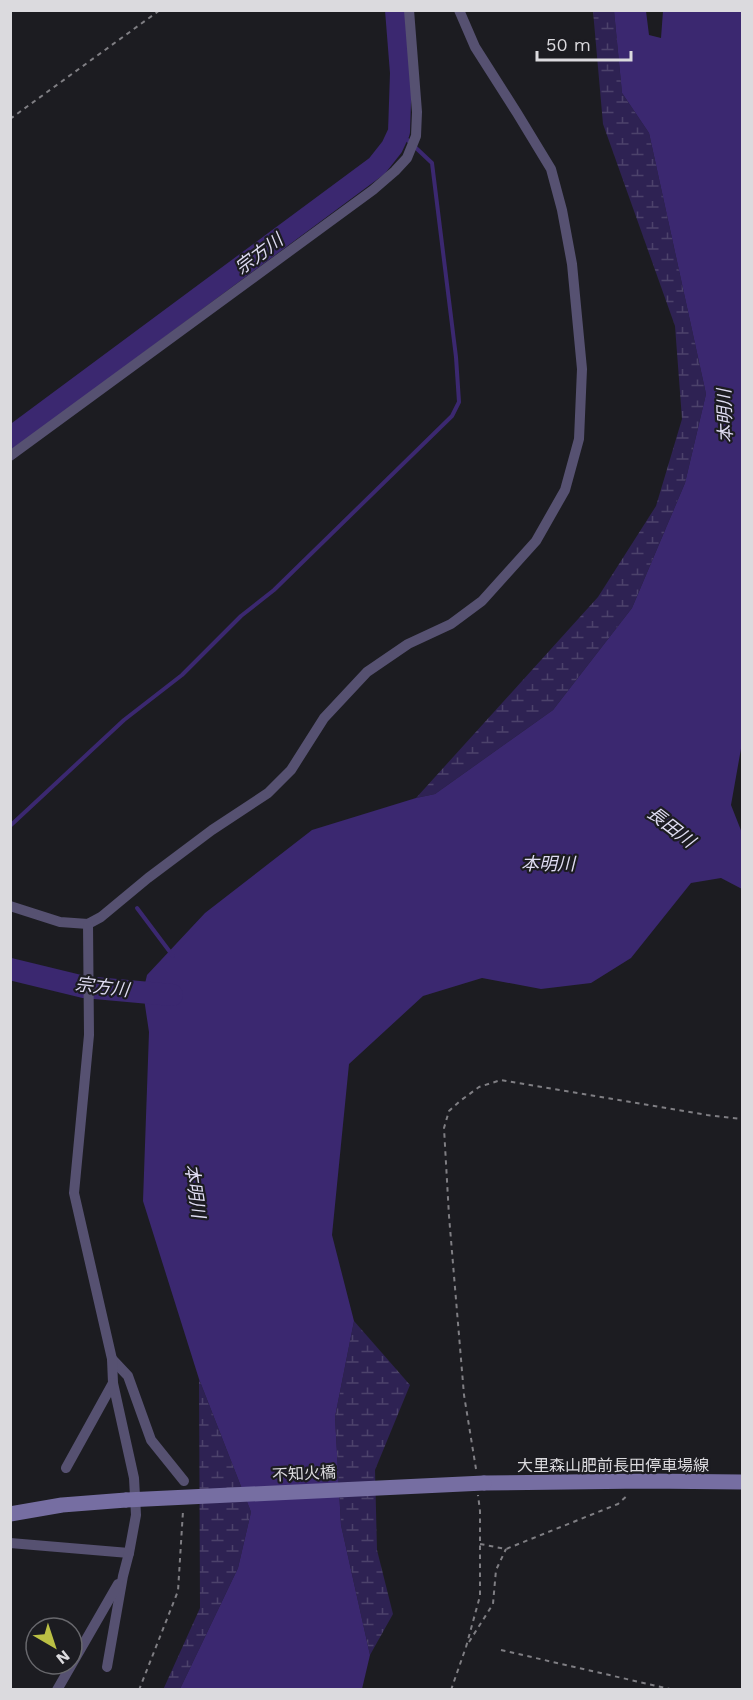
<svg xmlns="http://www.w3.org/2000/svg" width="753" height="1700" font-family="'Work Sans','Noto Sans JP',sans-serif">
<defs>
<pattern id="wetland-marsh" width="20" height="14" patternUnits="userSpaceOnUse" patternTransform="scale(1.5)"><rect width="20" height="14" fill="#2e2253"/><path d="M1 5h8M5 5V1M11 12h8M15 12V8" fill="none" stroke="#4c426b"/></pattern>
</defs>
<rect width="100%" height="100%" fill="#1c1c21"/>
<g fill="url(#wetland-marsh)">
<path d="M593 11H614L622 93 649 133 706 394 685 483 632 608 553 710 435 794 416 798 598 597 656 506 682 419 675 326 603 124Z"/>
<path d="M354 1321 410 1385 375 1470 377 1550 393 1614 370 1655 341 1525 335 1417Z"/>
<path d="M199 1379 251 1512 238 1568 180 1689 163 1690 200 1608Z"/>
</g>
<path fill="#3b2870" d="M614 11H646L649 35 661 38 663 11H742V743L731 805 742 833V889L721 878 691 883 631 958 591 983 541 989 482 978 423 996 349 1064 332 1235 354 1321 335 1417 341 1525 370 1655 362 1689H180L238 1568 251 1512 199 1379 143 1201 149 1032 143 992 147 975 205 913 312 830 416 798 435 794 553 710 632 608 685 483 706 394 649 133 622 93Z"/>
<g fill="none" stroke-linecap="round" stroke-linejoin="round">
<g stroke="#3b2870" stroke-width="4">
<path d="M10 826 124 720 182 675 241 616 274 590 452 416 459 402 456 357 432 163 399 132"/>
<path d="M137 908 173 956"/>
</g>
<g stroke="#3b2870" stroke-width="22">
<path d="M10 438 377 166 392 147 399 132 401 73 396 10"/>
<path d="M10 969 84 987 172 995"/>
</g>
<g stroke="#7f7e83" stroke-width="2" stroke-dasharray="4.5 4.5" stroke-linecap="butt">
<path d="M10 119 160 10"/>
<path d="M476 1469 464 1395 449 1216 444 1128 449 1111 460 1101 479 1087 501 1080 707 1115 742 1119"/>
<path d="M480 1544 506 1549 618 1504 629 1494"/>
<path d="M469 1642 493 1604 496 1570 506 1549"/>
<path d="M466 1647 480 1596V1511L478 1495"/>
<path d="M501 1650 674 1690"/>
<path d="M139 1690 178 1591 183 1511"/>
<path d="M451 1690 466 1647"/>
</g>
<g stroke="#565171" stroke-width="10">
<path d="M10 456 373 190 395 171 407 158 416 136 417 112 409 10"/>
<path d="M10 906 60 922 88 924 101 917 148 878 212 830 268 793 291 770 324 718 367 672 408 644 451 624 482 601 536 541 565 490 579 439 582 369 572 264 562 210 551 169 517 113 475 47 459 10"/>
<path d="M112 1359 128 1376 151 1440 184 1481"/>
<path d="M66 1468 113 1383 112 1359 74 1193 89 1035 88 924"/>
<path d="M10 1543 129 1553"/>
<path d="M107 1667 123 1576 129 1553 136 1515 134 1478 113 1383"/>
<path d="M57 1690 118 1584"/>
</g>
<g stroke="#766ea2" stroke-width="15">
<path d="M484 1483 645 1481 742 1482"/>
<path d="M10 1514 62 1505 126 1500"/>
</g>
<path stroke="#766ea2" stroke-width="15" d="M126 1500 484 1483"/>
</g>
<g text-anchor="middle" stroke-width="4.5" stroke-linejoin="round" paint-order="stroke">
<g font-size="16" fill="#dbdade" stroke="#1c1c21">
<text x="613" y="1471">大里森山肥前長田停車場線</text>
<text transform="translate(304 1473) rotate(-3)" y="6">不知火橋</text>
</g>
<g font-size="18" font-style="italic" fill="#dfdcf2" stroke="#1c1c21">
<text transform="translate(259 254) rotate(-37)" y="6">宗方川</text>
<text transform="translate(725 416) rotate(-92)" y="6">本明川</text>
<text transform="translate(671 827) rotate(38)" y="6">長田川</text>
<text x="548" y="870">本明川</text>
<text transform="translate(102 987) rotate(7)" y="6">宗方川</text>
<text transform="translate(195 1191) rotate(82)" y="6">本明川</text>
</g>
</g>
<rect width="753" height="1700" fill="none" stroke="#dbdade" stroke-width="24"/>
<g transform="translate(54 1646) rotate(141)"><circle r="28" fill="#1c1c21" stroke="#68686d" stroke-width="1.5"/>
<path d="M0-4.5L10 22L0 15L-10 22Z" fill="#bbc044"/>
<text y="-9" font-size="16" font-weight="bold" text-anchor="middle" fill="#dbdade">N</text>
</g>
<path d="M537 51v9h94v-9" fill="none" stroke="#dbdade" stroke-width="3"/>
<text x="546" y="51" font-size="18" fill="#dbdade" stroke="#1c1c21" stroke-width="4.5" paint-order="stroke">50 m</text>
</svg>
